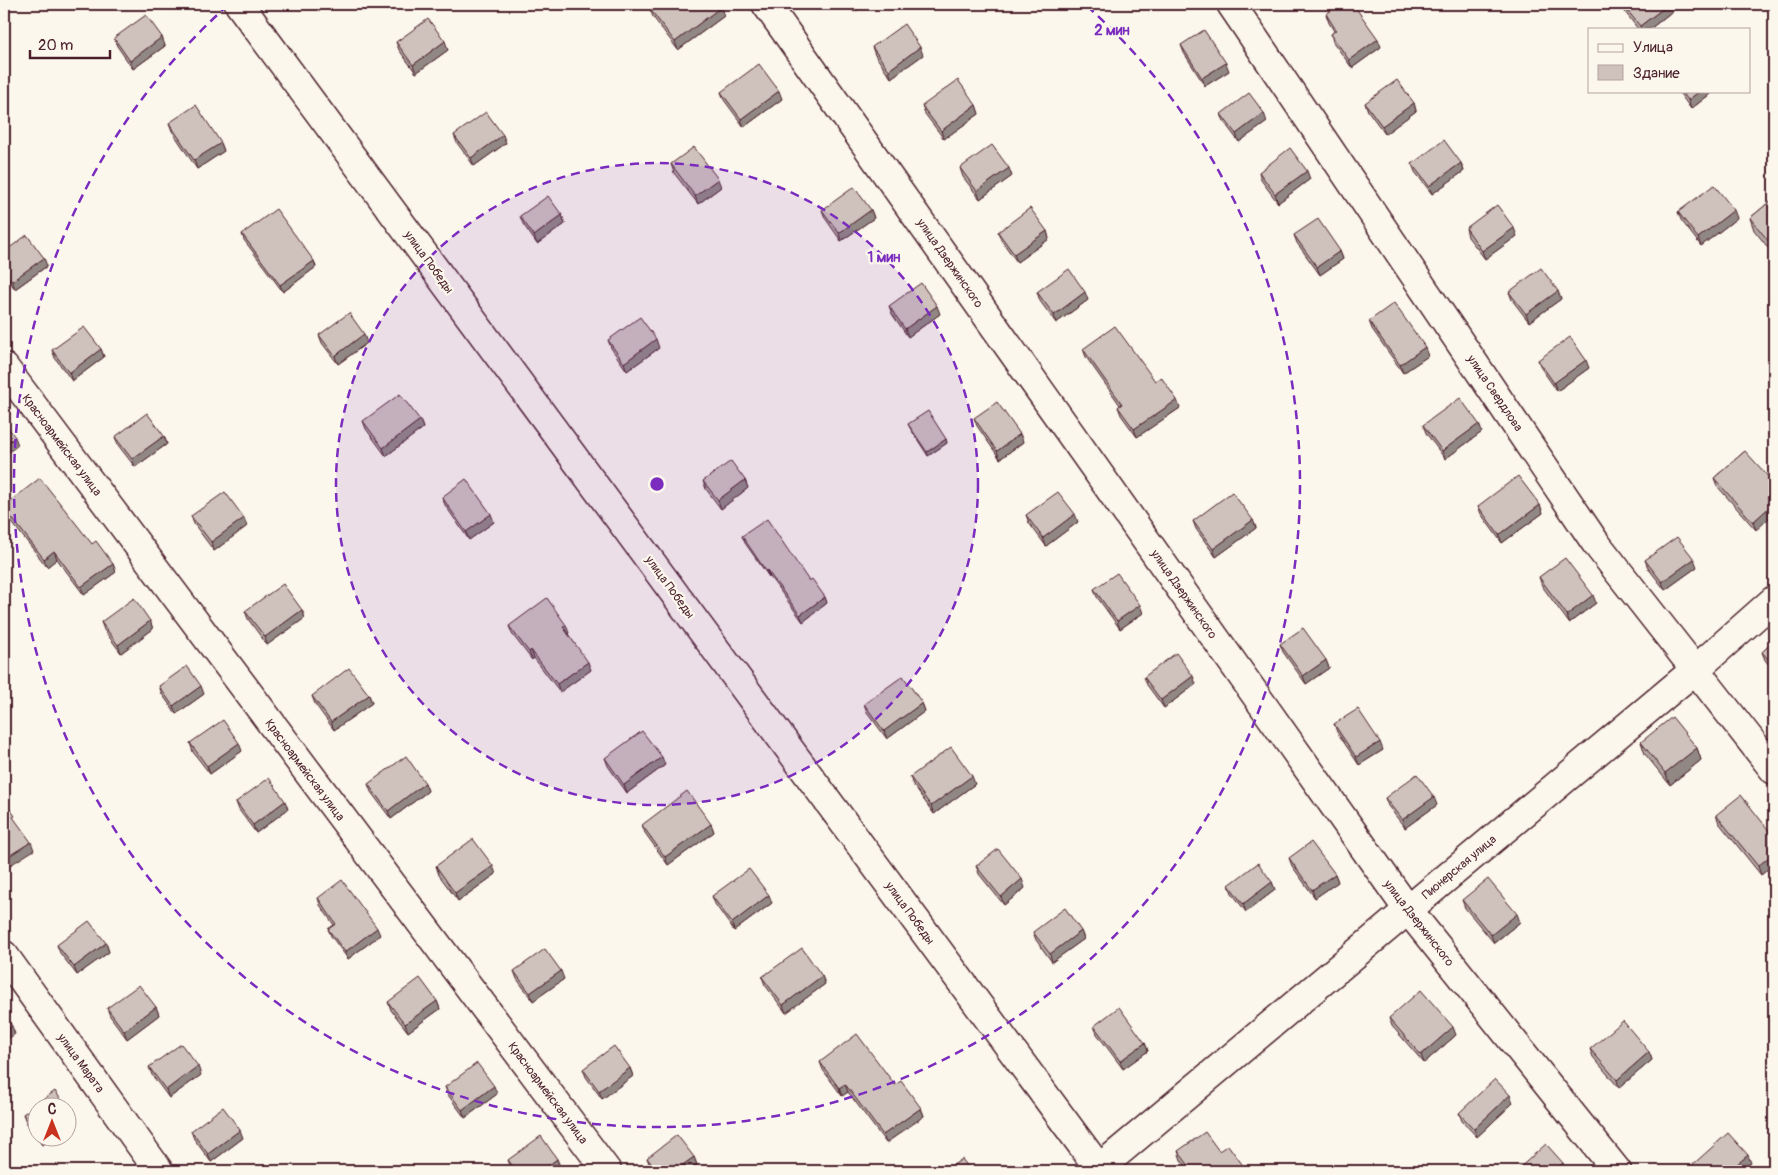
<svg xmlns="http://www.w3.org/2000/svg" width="1778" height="1175" font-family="Pangolin,sans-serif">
<rect width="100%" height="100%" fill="#fbf7ec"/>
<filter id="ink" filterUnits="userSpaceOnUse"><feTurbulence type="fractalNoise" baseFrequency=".02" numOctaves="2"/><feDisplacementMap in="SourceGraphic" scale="10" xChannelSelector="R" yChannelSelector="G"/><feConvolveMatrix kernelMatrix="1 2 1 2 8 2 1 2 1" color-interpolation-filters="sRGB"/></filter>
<g filter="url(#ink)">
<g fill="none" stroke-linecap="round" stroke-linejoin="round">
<g stroke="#4a1f2b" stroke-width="31">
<g id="minor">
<path d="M239 4 1101 1171"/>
<path d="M766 4 1408 910 1617 1171"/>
<path d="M1231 4 1595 542 1774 770"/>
<path d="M4 367 607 1171"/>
<path d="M4 955 159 1171"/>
<path d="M1096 1171 1696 669 1774 600"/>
</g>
</g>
<use href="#minor" stroke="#fbf7ec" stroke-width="28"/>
</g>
<g fill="#b2a7a2" stroke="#4a1f2b">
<path d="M364 4H379L369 11Z"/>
<path d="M847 4H866L854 12Z"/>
<path d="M1619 4H1680V5L1650 29H1638Z"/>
<path d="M650 9 724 16 678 50 653 17Z"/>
<path d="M1326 14 1381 47 1352 68 1333 42 1331 34 1334 31 1329 23Z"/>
<path d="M162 37 165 46 133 69 117 46 114 38Z"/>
<path d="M396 42 448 50 416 73 399 50Z"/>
<path d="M1181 45 1229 71 1205 86 1184 53Z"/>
<path d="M872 47 923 55 891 78 875 55Z"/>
<path d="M1678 91H1714L1691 109Z"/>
<path d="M721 92 782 99 744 127 724 100Z"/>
<path d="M1365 103H1414L1416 111 1385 134 1368 111Z"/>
<path d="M976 105 979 114 944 139 925 114 922 106Z"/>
<path d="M1221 114 1267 122 1239 142 1224 122Z"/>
<path d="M169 123 221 143 224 151 197 169 172 131Z"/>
<path d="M454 135 506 143 474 166 457 143Z"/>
<path d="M1461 163 1464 171 1432 194 1415 172 1412 164Z"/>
<path d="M671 164 721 187 698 204 674 173Z"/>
<path d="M960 168 1012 176 980 199 963 177Z"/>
<path d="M1259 172 1310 179 1278 203 1261 180Z"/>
<path d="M1774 198V255L1754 230 1750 218Z"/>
<path d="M822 210H871L874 218 841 241 825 218Z"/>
<path d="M1678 212 1737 218 1701 246 1681 220Z"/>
<path d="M562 215 565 224 537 244 523 224 520 216Z"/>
<path d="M1466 228 1517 236 1485 259 1468 237Z"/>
<path d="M1047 231 1049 239 1017 262 1001 240 998 232Z"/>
<path d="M242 234 314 261 316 267 283 292 244 240Z"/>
<path d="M1294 235 1340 251 1343 259 1320 275 1297 243Z"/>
<path d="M4 252 47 266 15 289 4 274Z"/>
<path d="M1037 292 1088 300 1056 323 1040 301Z"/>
<path d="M1509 292 1561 299 1529 322 1512 300Z"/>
<path d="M1774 294V310L1772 307 1769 299Z"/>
<path d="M889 306 940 314 908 337 892 314Z"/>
<path d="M1369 321 1428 356 1403 373 1372 329Z"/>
<path d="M319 335 367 343 338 364 322 343Z"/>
<path d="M608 340 659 348 627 371 611 348Z"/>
<path d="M101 349 104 357 72 381 55 358 52 350Z"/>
<path d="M1083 349 1155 381 1180 408 1137 437 1121 415 1118 407 1120 405 1086 357Z"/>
<path d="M1538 360 1589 368 1557 391 1541 368Z"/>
<path d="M974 418 1020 434 1023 442 1000 459 977 426Z"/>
<path d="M420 420 423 428 386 456 366 429 363 421Z"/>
<path d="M908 424 946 439 947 443 928 456 910 428Z"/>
<path d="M1423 425 1482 432 1445 459 1426 433Z"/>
<path d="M164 436 167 444 135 467 118 445 115 437Z"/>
<path d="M1745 451 1756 530 1717 486 1714 478Z"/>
<path d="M745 480 748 488 721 509 706 489 703 481Z"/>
<path d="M442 497 494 522 469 540 445 505Z"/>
<path d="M1540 505 1543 513 1502 543 1481 514 1478 506Z"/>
<path d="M4 506 92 544 113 564 116 572 84 595 57 559 47 567 6 515 4 509Z"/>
<path d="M1026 515 1078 522 1046 546 1029 523Z"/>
<path d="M191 516 247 526 214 551 194 524Z"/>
<path d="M1253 520 1256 528 1216 557 1196 529 1193 521Z"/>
<path d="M742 536 809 581 825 597 827 603 803 622 770 577H769L745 543Z"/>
<path d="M1645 560 1697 567 1665 590 1648 568Z"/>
<path d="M1539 577 1596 603 1569 623 1542 586Z"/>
<path d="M1094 589 1143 613 1120 629 1097 597Z"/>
<path d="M302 610 305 618 267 645 248 619 245 611Z"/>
<path d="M150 621 153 629 121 653 104 630 101 622Z"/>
<path d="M509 626 569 633 568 634 591 670 560 692 534 658 532 660 512 634Z"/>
<path d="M1774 641V671L1765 660 1762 652Z"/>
<path d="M1280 644 1326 660 1329 668 1306 684 1283 652Z"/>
<path d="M1144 677 1196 684 1164 708 1147 685Z"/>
<path d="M159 686 204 694 176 714 162 694Z"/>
<path d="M369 695 372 703 334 730 315 704 312 696Z"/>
<path d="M922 703 925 711 887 739 867 712 864 704Z"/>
<path d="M1334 724 1383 750 1359 765 1337 732Z"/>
<path d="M1641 742 1697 748 1701 760 1670 785 1645 754Z"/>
<path d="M190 743 242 751 210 774 193 752Z"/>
<path d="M605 758 665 765 627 793 608 766Z"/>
<path d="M910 777 975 784 934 814 913 785Z"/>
<path d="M425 783 428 791 391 819 371 792 368 784Z"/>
<path d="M1385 798 1437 805 1405 828 1388 806Z"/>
<path d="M236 802 288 809 256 833 239 810Z"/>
<path d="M1716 815 1774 837V864L1761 875 1719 823Z"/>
<path d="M711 824 714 832 668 865 645 833 642 825Z"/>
<path d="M1289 858 1335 874 1338 882 1315 898 1292 866Z"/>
<path d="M436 866 496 874 458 901 439 875Z"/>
<path d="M976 866 1025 888 1004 905 979 874Z"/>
<path d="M1272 882 1275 890 1246 912 1232 893 1229 885Z"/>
<path d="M712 896 772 903 734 931 715 904Z"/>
<path d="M318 898 380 935 348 959 331 936 328 929 334 925 320 905Z"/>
<path d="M1462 900 1520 922 1494 943 1465 908Z"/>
<path d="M1081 931 1084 939 1052 962 1036 940 1033 932Z"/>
<path d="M106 943 109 952 77 975 60 953 57 945Z"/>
<path d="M514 971 564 979 533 1001 517 979Z"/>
<path d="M822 976 825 984 786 1013 765 985 762 977Z"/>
<path d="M437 1001 440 1009 408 1032 391 1010 388 1002Z"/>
<path d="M156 1007 159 1015 127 1039 110 1016 107 1008Z"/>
<path d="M1389 1018 1456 1035 1424 1063 1392 1026Z"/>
<path d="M1094 1026 1145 1043 1148 1051 1123 1069 1097 1034Z"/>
<path d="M1590 1049 1649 1052 1652 1060 1619 1088 1593 1057Z"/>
<path d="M820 1062 895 1085 921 1108 924 1116 886 1143 848 1092 842 1096 823 1070Z"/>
<path d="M149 1067 201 1075 169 1098 152 1075Z"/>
<path d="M630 1068 633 1076 602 1099 586 1077 583 1069Z"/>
<path d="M445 1087 497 1094 465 1118 448 1095Z"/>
<path d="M1513 1103 1477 1137 1462 1121 1459 1113Z"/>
<path d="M38 1108V1138H53L42 1145 26 1122 23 1114Z"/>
<path d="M191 1131 243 1138 211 1162 194 1139Z"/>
<path d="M1178 1151H1219L1247 1171H1190L1181 1160Z"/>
<path d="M694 1157 697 1165 688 1171H654L650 1166 647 1158Z"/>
<path d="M557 1159 560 1167 555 1171H514L511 1168 508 1160Z"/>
</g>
<g fill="#918884" stroke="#4a1f2b">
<path d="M367 4H379L369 11Z"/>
<path d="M851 4H866L854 12Z"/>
<path d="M1153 4H1163L1155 9Z"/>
<path d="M1669 4H1680V5L1650 29H1641L1640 26Z"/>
<path d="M721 7 724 16 678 50 675 42Z"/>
<path d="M162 37 165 46 133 69 130 61Z"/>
<path d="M1378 39 1381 47 1352 68 1349 60Z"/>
<path d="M445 41 448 50 416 73 413 65Z"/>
<path d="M920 47 923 55 891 78 889 70Z"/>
<path d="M1226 63 1229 71 1205 86 1202 78Z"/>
<path d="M779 91 782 99 744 127 741 119Z"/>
<path d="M1700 91H1714L1691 109 1688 100Z"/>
<path d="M1414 103 1416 111 1385 134 1382 126Z"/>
<path d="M976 105 979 114 944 139 941 131Z"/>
<path d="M1264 113 1267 122 1239 142 1236 134Z"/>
<path d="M503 135 506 143 474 166 471 158Z"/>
<path d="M221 143 224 151 197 169 194 160Z"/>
<path d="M1461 163 1464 171 1432 194 1429 186Z"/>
<path d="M1009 168 1012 176 980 199 977 191Z"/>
<path d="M1307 171 1310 179 1278 203 1275 194Z"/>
<path d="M718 179 721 187 698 204 695 196Z"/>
<path d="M871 210 874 218 841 241 839 233Z"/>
<path d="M1734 210 1737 218 1701 246 1698 238Z"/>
<path d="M562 215 565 224 537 244 534 236Z"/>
<path d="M1514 228 1517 236 1485 259 1482 251Z"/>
<path d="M1047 231 1049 239 1017 262 1014 254Z"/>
<path d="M1340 251 1343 259 1320 275 1317 267Z"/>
<path d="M44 258 47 266 15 289 12 281Z"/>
<path d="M314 261 316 267 283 292 280 285Z"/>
<path d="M1558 291 1561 299 1529 322 1526 314Z"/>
<path d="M1085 292 1088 300 1056 323 1054 315Z"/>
<path d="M937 306 940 314 908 337 905 329Z"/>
<path d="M364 334 367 343 338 364 335 356Z"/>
<path d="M656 339 659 348 627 371 624 363Z"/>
<path d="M1425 347 1428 356 1403 373 1400 365Z"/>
<path d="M101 349 104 357 72 381 69 373Z"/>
<path d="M1586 360 1589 368 1557 391 1554 383Z"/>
<path d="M1177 400 1180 408 1137 437 1134 429Z"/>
<path d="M420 420 423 428 386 456 383 448Z"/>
<path d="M1479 424 1482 432 1445 459 1442 451Z"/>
<path d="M1020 434 1023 442 1000 459 997 451Z"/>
<path d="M164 436 167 444 135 467 132 459Z"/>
<path d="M15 437 18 445 4 456V446Z"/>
<path d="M946 439 947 443 928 456 927 452Z"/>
<path d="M745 480 748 488 721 509 718 500Z"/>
<path d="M1774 503V514L1756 530 1753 522Z"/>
<path d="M1540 505 1543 513 1502 543 1499 535Z"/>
<path d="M491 514 494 522 469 540 466 532Z"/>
<path d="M1075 514 1078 522 1046 546 1043 538Z"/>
<path d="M244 518 247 526 214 551 211 542Z"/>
<path d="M1253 520 1256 528 1216 557 1213 549Z"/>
<path d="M54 551 57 559 47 567 44 559Z"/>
<path d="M1694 559 1697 567 1665 590 1662 582Z"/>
<path d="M113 564 116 572 84 595 81 587Z"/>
<path d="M767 570 770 577H769L766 571Z"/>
<path d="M1593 595 1596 603 1569 623 1567 615Z"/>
<path d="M825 597 827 603 803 622 800 615Z"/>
<path d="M1140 605 1143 613 1120 629 1117 621Z"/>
<path d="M302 610 305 618 267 645 265 637Z"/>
<path d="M150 621 153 629 121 653 118 645Z"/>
<path d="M566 625 569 633 566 635 563 627Z"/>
<path d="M531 650 534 658 532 660 529 652Z"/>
<path d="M1326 660 1329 668 1306 684 1303 676Z"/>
<path d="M588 662 591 670 560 692 557 684Z"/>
<path d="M1193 676 1196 684 1164 708 1161 700Z"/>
<path d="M201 686 204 694 176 714 173 706Z"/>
<path d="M369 695 372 703 334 730 331 722Z"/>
<path d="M922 703 925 711 887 739 884 731Z"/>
<path d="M1380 742 1383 750 1359 765 1356 757Z"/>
<path d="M239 743 242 751 210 774 207 766Z"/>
<path d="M1697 748 1701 760 1670 785 1665 773Z"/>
<path d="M662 757 665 765 627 793 624 785Z"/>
<path d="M972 776 975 784 934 814 931 806Z"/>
<path d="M425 783 428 791 391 819 388 811Z"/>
<path d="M1434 797 1437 805 1405 828 1402 820Z"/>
<path d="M285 801 288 809 256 833 253 825Z"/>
<path d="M711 824 714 832 668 865 665 857Z"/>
<path d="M31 842 34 850 4 869V859Z"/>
<path d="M1774 853V864L1761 875 1758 866Z"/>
<path d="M493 866 496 874 458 901 455 893Z"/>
<path d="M1335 874 1338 882 1315 898 1312 890Z"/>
<path d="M1022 879 1025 888 1004 905 1001 897Z"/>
<path d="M1272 882 1275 890 1246 912 1243 904Z"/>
<path d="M769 895 772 903 734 931 732 923Z"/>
<path d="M1517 914 1520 922 1494 943 1491 935Z"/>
<path d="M377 928 380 935 348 959 345 952Z"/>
<path d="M1081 931 1084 939 1052 962 1050 954Z"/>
<path d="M106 943 109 952 77 975 74 967Z"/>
<path d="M561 971 564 979 533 1001 530 993Z"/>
<path d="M822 976 825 984 786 1013 783 1005Z"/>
<path d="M437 1001 440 1009 408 1032 405 1024Z"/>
<path d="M156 1007 159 1015 127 1039 124 1031Z"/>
<path d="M12 1026 15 1034 4 1042V1032Z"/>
<path d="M1453 1027 1456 1035 1424 1063 1421 1055Z"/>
<path d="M1145 1043 1148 1051 1123 1069 1120 1061Z"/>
<path d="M1649 1052 1652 1060 1619 1088 1617 1080Z"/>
<path d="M198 1066 201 1075 169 1098 166 1090Z"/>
<path d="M630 1068 633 1076 602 1099 599 1091Z"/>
<path d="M845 1084 848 1092 842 1096 839 1088Z"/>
<path d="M494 1086 497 1094 465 1118 462 1110Z"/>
<path d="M1510 1095 1513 1103 1477 1137 1474 1129Z"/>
<path d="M921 1108 924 1116 886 1143 883 1135Z"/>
<path d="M72 1114 75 1122 68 1127V1117Z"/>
<path d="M240 1130 243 1138 211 1162 208 1154Z"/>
<path d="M39 1138H53L42 1145Z"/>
<path d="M1748 1155 1751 1163 1741 1171H1729Z"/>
<path d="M694 1157 697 1165 688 1171H674Z"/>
<path d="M557 1159 560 1167 555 1171H541Z"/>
<path d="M1563 1163 1566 1171H1554Z"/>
</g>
<g fill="#cfc2bc" stroke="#4a1f2b">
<path d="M657 4H719L721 7 675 42 650 9Z"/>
<path d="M1341 4H1353L1378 39 1349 60 1331 34 1336 30 1326 14Z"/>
<path d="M1622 4H1669L1640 26Z"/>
<path d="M146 15 162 37 130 61 114 38Z"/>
<path d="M428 19 445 41 413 65 396 42Z"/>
<path d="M904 24 920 47 889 70 872 47Z"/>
<path d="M1204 30 1226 63 1202 78 1181 45Z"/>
<path d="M759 64 779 91 741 119 721 92Z"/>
<path d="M958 80 976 105 941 131 922 106Z"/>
<path d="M1397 80 1414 103 1382 126 1365 103Z"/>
<path d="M1681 91H1700L1688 100Z"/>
<path d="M1249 93 1264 113 1236 134 1221 114Z"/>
<path d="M196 105 221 143 194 160 169 123Z"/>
<path d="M486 112 503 135 471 158 454 135Z"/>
<path d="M1444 140 1461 163 1429 186 1412 164Z"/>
<path d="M992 145 1009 168 977 191 960 168Z"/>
<path d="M694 147 718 179 695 196 671 164Z"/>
<path d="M1290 148 1307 171 1275 194 1259 172Z"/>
<path d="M1714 185 1734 210 1698 238 1678 212Z"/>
<path d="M854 187 871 210 839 233 822 210Z"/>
<path d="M548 196 562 215 534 236 520 216Z"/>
<path d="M1774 198V248L1750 218Z"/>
<path d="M1497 205 1514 228 1482 251 1466 228Z"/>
<path d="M1030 208 1047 231 1014 254 998 232Z"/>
<path d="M276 209 314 261 280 285 242 234Z"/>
<path d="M1318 219 1340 251 1317 267 1294 235Z"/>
<path d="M27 235 44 258 12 281 4 270V252Z"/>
<path d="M1541 268 1558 291 1526 314 1509 292Z"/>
<path d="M1069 269 1085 292 1054 315 1037 292Z"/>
<path d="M921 283 937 306 905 329 889 306Z"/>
<path d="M1774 294V305L1769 299Z"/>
<path d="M1394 303 1425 347 1400 365 1369 321Z"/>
<path d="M349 313 364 334 335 356 319 335Z"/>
<path d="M640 317 656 339 624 363 608 340Z"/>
<path d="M1115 326 1155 381 1161 377 1177 400 1134 429 1118 407 1122 404 1083 349Z"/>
<path d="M84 327 101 349 69 373 52 350Z"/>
<path d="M1570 337 1586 360 1554 383 1538 360Z"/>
<path d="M400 394 420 420 383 448 363 421Z"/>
<path d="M1460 398 1479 424 1442 451 1423 425Z"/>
<path d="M997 402 1020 434 997 451 974 418Z"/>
<path d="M928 411 946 439 927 452 908 424Z"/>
<path d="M147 413 164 436 132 459 115 437Z"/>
<path d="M4 422 15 437 4 446Z"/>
<path d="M1745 451 1774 483V503L1753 522 1714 478Z"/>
<path d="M731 461 745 480 718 500 703 481Z"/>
<path d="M1518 476 1540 505 1499 535 1478 506Z"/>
<path d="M40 478 92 544 96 541 113 564 81 587 54 551 44 559 4 508V506Z"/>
<path d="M466 479 491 514 466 532 442 497Z"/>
<path d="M225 492 244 518 211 542 191 516Z"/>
<path d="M1058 492 1075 514 1043 538 1026 515Z"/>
<path d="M1232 492 1253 520 1213 549 1193 521Z"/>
<path d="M767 519 809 581 812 579 825 597 800 615 767 570 766 571 742 536Z"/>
<path d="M1677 537 1694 559 1662 582 1645 560Z"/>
<path d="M1565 558 1593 595 1567 615 1539 577Z"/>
<path d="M1117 573 1140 605 1117 621 1094 589Z"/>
<path d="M283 584 302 610 265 637 245 611Z"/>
<path d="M134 598 150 621 118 645 101 622Z"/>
<path d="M547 598 566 625 563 627 588 662 557 684 531 650 529 652 509 626Z"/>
<path d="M1303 628 1326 660 1303 676 1280 644Z"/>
<path d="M1774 641V666L1762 652Z"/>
<path d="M1176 653 1193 676 1161 700 1144 677Z"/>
<path d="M187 666 201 686 173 706 159 686Z"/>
<path d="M349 668 369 695 331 722 312 696Z"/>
<path d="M903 676 922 703 884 731 864 704Z"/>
<path d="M1358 709 1380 742 1356 757 1334 724Z"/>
<path d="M1672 717 1697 748 1665 773 1641 742Z"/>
<path d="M223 720 239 743 207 766 190 743Z"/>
<path d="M642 731 662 757 624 785 605 758Z"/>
<path d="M951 747 972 776 931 806 910 777Z"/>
<path d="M406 756 425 783 388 811 368 784Z"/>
<path d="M1417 774 1434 797 1402 820 1385 798Z"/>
<path d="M269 778 285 801 253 825 236 802Z"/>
<path d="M687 791 711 824 665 857 642 825Z"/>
<path d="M1741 795 1774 837V853L1758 866 1716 815Z"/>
<path d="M4 801 15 816 13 817 31 842 4 859Z"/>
<path d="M473 839 493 866 455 893 436 866Z"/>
<path d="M1311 842 1335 874 1312 890 1289 858Z"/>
<path d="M998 849 1022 879 1001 897 976 866Z"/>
<path d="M1258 863 1272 882 1243 904 1229 885Z"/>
<path d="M749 869 769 895 732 923 712 896Z"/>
<path d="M1488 879 1517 914 1491 935 1462 900Z"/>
<path d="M342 880 377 928 345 952 328 929 336 924 318 898Z"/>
<path d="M1065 908 1081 931 1050 954 1033 932Z"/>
<path d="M89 921 106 943 74 967 57 945Z"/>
<path d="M802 948 822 976 783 1005 762 977Z"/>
<path d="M545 949 561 971 530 993 514 971Z"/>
<path d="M420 978 437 1001 405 1024 388 1002Z"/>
<path d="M139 985 156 1007 124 1031 107 1008Z"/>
<path d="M1421 990 1453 1027 1421 1055 1389 1018Z"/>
<path d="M1119 1007 1145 1043 1120 1061 1094 1026Z"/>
<path d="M4 1014 12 1026 4 1032Z"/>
<path d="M1623 1021 1649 1052 1617 1080 1590 1049Z"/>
<path d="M857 1034 895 1085 901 1081 921 1108 883 1135 845 1084 839 1088 820 1062Z"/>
<path d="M181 1044 198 1066 166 1090 149 1067Z"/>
<path d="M614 1046 630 1068 599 1091 583 1069Z"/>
<path d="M477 1063 494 1086 462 1110 445 1087Z"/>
<path d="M1495 1079 1510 1095 1474 1129 1459 1113Z"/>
<path d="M55 1091 67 1108H38V1135L23 1114Z"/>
<path d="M223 1107 240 1130 208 1154 191 1131Z"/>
<path d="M68 1108 72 1114 68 1117Z"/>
<path d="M1205 1132 1219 1151 1228 1145 1247 1171H1193L1178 1151Z"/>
<path d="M1728 1133 1748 1155 1729 1171H1691L1689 1168Z"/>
<path d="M677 1135 694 1157 674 1171H657L647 1158Z"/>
<path d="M541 1136 557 1159 541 1171H517L508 1160Z"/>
<path d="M1546 1144 1563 1163 1554 1171H1516Z"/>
<path d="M962 1159 971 1171H945Z"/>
</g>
</g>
<circle cx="657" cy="484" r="321" fill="#7b2cbf" fill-opacity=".12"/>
<g fill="none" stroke="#7b2cbf" stroke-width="2.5" stroke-dasharray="9 6">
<circle cx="657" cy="484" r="321"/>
<path d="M1087 6A643 643 0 1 1 227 6"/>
</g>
<g text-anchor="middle" stroke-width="4.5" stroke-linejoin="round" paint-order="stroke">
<g font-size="12" fill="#4a1f2b" stroke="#fbf7ec">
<text transform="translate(429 262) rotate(54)" y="4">улица Победы</text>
<text transform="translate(950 263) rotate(55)" y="4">улица Дзержинского</text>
<text transform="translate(1495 393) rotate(56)" y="4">улица Свердлова</text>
<text transform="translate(62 445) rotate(53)" y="4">Красноармейская улица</text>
<text transform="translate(670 587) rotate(54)" y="4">улица Победы</text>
<text transform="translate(1184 594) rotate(55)" y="4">улица Дзержинского</text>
<text transform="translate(305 770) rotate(53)" y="4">Красноармейская улица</text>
<text transform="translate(1459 867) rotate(-40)" y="4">Пионерская улица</text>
<text transform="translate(910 913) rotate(54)" y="4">улица Победы</text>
<text transform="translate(1419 923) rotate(52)" y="4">улица Дзержинского</text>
<text transform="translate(81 1063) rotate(54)" y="4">улица Марата</text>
<text transform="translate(548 1093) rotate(53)" y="4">Красноармейская улица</text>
</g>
</g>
<circle cx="657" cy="484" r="8" fill="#7b2cbf" stroke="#fbf7ec" stroke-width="2.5"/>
<g font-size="15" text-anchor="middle" font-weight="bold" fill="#7b2cbf" stroke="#fbf7ec" stroke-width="4.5" stroke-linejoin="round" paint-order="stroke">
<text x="1112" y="35">2 мин</text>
<text x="884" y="262">1 мин</text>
</g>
<rect width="1778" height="1175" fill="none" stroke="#fbf7ec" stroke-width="20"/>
<rect x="10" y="10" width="1758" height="1155" fill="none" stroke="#4a1f2b" stroke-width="2" filter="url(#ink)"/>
<rect x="1588" y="28" width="162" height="65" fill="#fbf7ec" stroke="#b4a19f"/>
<rect x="1598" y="44" width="25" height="8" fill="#fbf7ec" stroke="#b4a19f"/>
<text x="1633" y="52" font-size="15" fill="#4a1f2b">Улица</text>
<rect x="1598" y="65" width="25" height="15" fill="#cfc2bc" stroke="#b4a19f"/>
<text x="1633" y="78" font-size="15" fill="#4a1f2b">Здание</text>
<g transform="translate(52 1122)"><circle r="24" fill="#fbf7ec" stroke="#b4a19f"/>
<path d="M0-4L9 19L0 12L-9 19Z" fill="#c8321e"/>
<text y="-8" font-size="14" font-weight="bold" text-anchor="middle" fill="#4a1f2b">С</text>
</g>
<path d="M30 50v8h80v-8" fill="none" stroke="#4a1f2b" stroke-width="2.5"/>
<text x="38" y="50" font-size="15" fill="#4a1f2b" stroke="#fbf7ec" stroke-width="4" paint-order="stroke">20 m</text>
</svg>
